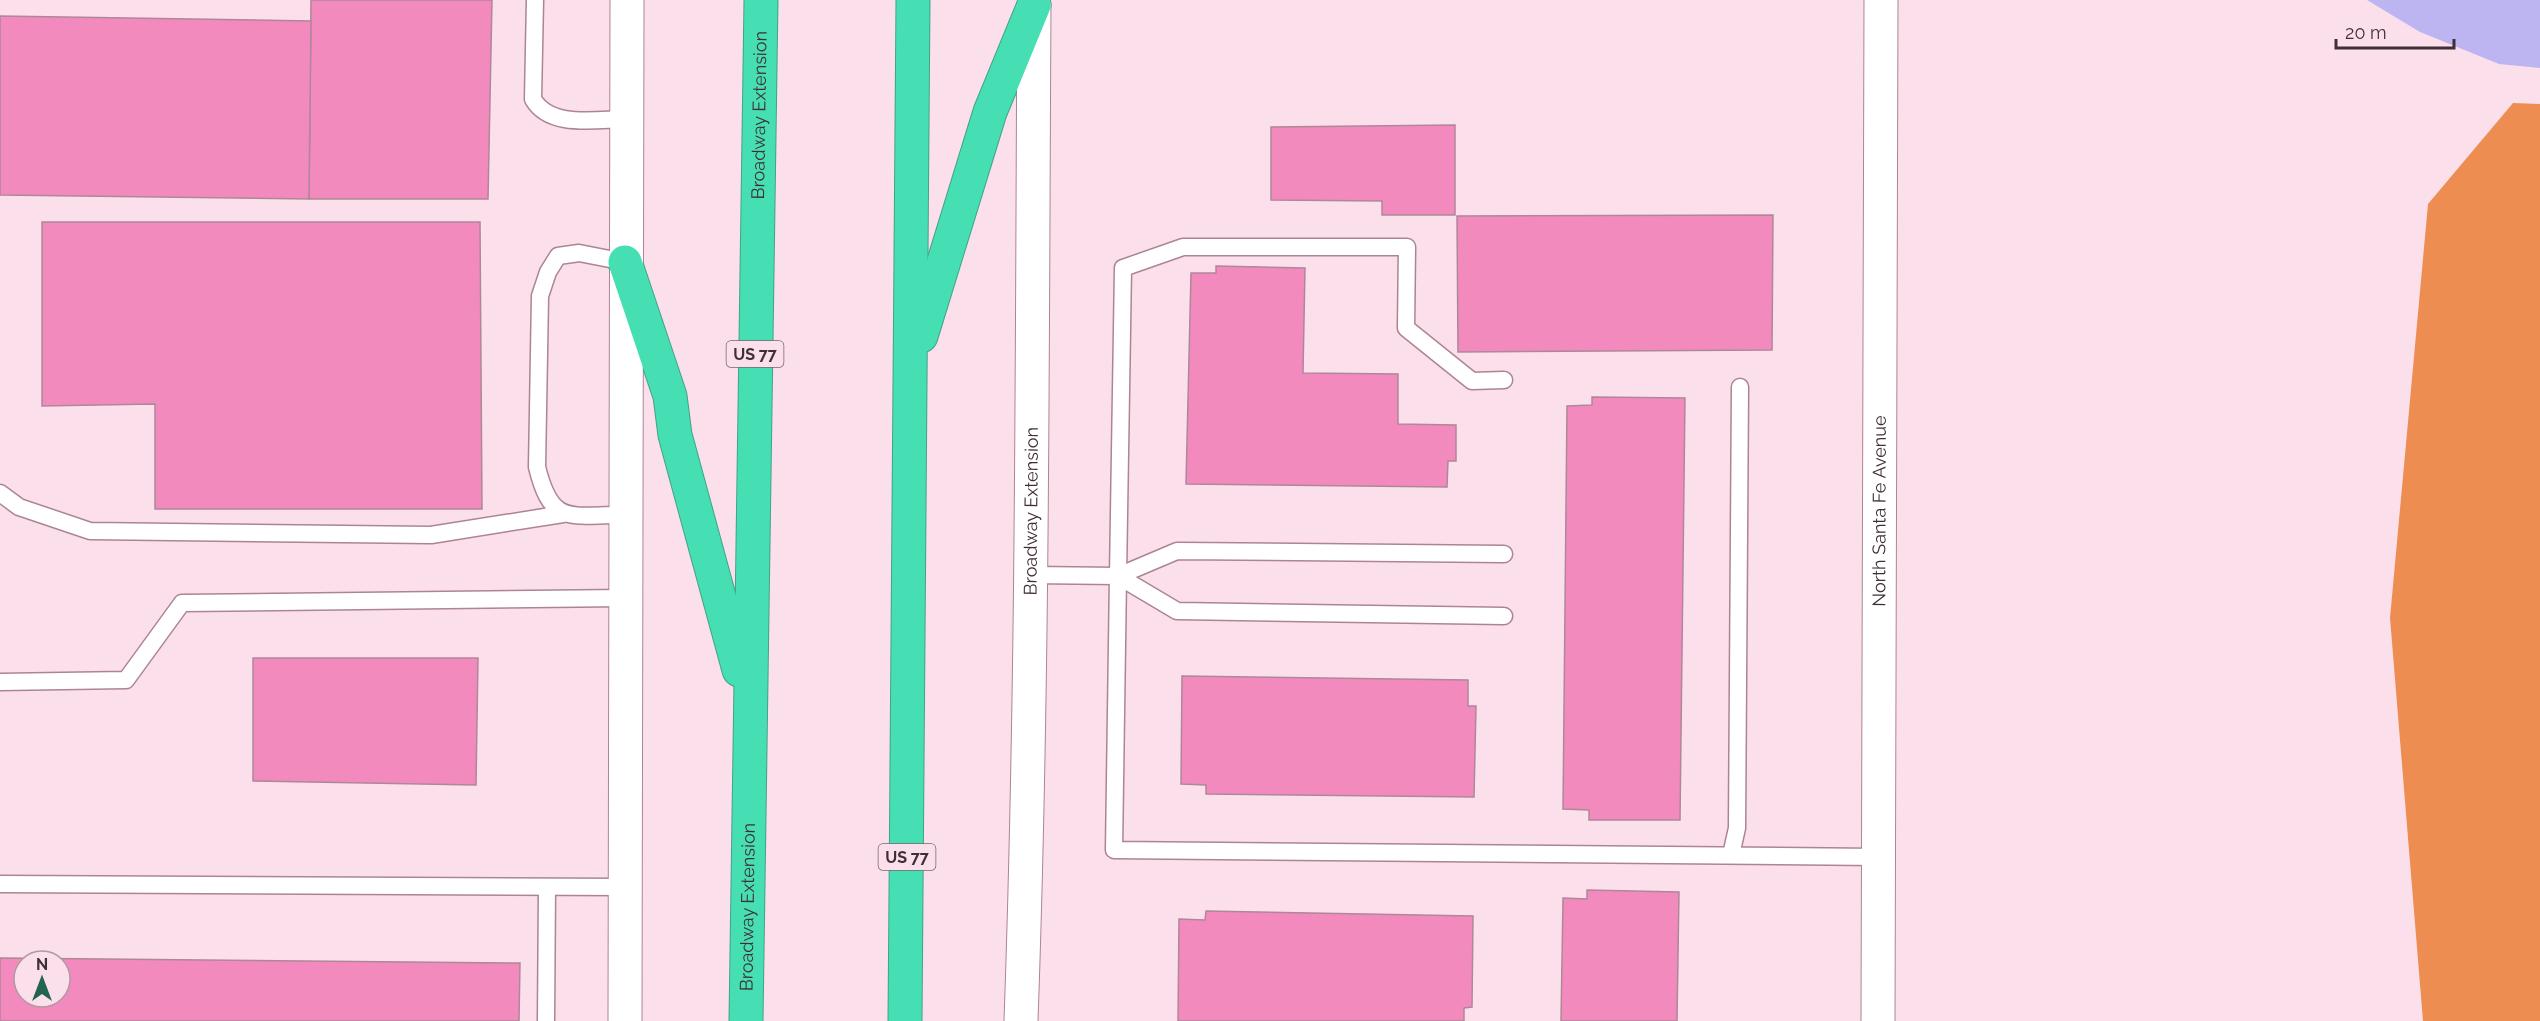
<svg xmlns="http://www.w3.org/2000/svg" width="2540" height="1021" font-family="Raleway,sans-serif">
<rect width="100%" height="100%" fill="#fbe0ec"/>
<path fill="#ee8d52" d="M2513 103 2540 104V1021H2423L2390 618 2428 204Z"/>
<path fill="#bdb5f1" d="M2367 0H2540V68L2499 64 2420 32Z"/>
<g fill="#f28abd" stroke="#af8799" stroke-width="1.5" fill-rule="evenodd">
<path d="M311 0H492L488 199H309Z"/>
<path d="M0 16 311 21 309 199 0 195Z"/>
<path d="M1455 125V215H1382V201L1271 200V127Z"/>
<path d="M1773 215 1772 350 1458 352 1457 216Z"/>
<path d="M42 222H480L482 509H155V404L42 406Z"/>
<path d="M1216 266 1305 268 1303 373 1398 374V424L1456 425V461H1448L1447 487 1186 484 1191 273H1216Z"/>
<path d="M1592 397 1685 398 1680 820H1589V810L1563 809 1567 406 1592 405Z"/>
<path d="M253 658H478L476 785 253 781Z"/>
<path d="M1182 676 1468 680V706H1476L1474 797 1206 794V785L1181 784Z"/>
<path d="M1587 890 1679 892 1677 1021H1561L1563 898 1587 899Z"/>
<path d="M1206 911 1473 916 1472 1007 1464 1008V1021H1178L1179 919 1205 920Z"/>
<path d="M0 958 520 963 519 1021H0ZM24 961H60V997H24Z"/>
</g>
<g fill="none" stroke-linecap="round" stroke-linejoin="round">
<g stroke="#ac8496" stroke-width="19">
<g id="service">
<path d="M535 0 533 99C550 129 597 119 627 119"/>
<path d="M625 262 579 253 558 256 548 272 540 296 537 467C552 528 571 514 625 515"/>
<path d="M0 493 19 507 90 531 431 535 563 514"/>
<path d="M1031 575 1118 576 1114 850 1878 857"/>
<path d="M1118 576 1123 268 1183 247H1407L1406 328 1472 381 1504 380"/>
<path d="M1118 576 1177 611 1504 616"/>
<path d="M1118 576 1177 551 1504 554"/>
<path d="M0 682 126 680 182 603 625 598"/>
<path d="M1731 855 1737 828 1740 387"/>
<path d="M0 884 625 887"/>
<path d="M546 1021 547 888"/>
</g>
</g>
<g stroke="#ac8496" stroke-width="35">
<g id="minor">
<path id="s1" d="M1878 1021 1881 0"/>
</g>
</g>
<g stroke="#ac8496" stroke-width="35">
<g id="secondary">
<path d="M625 1021 627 0"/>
<path id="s2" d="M1021 1021C1033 682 1032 344 1034 5"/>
</g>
</g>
<g stroke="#44a188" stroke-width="35">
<g id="motorway">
<path d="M625 262 670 396 675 435 739 670"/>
<path d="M921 336 990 112 1034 5"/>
<path id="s3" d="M746 1021 761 0"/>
<path d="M905 1021 913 0"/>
</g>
</g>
<use href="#service" stroke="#fff" stroke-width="16"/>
<use href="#minor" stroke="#fff" stroke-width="33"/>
<use href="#secondary" stroke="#fff" stroke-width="33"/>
<use href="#motorway" stroke="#46dfb4" stroke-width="33"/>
</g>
<g text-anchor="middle" stroke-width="4.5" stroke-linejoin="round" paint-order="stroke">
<g fill="#fbe0ec" stroke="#78646d" stroke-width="1.5">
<rect x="726.5" y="341" width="57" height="26" rx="4.5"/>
<rect x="878.5" y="844" width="57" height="26" rx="4.5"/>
</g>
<g font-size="16" font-weight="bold" fill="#402f36">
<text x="755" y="360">US 77</text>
<text x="907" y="863">US 77</text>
</g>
<g font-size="18" fill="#402f36" stroke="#fbe0ec">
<text dy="6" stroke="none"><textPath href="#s3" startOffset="906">Broadway Extension</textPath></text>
<text dy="6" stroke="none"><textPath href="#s2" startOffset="510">Broadway Extension</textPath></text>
<text dy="6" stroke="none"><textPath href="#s1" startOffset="510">North Santa Fe Avenue</textPath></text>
<text dy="6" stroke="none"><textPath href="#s3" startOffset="114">Broadway Extension</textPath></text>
</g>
</g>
<g transform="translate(42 979)"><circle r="28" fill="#fbe0ec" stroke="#b099a3" stroke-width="1.5"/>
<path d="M0-4.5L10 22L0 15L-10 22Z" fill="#236350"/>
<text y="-9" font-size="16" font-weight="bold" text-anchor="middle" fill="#402f36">N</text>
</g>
<path d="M2336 39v9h118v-9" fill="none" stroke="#402f36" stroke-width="3"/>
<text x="2345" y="39" font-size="18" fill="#402f36" stroke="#fbe0ec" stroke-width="4.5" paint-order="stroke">20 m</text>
</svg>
